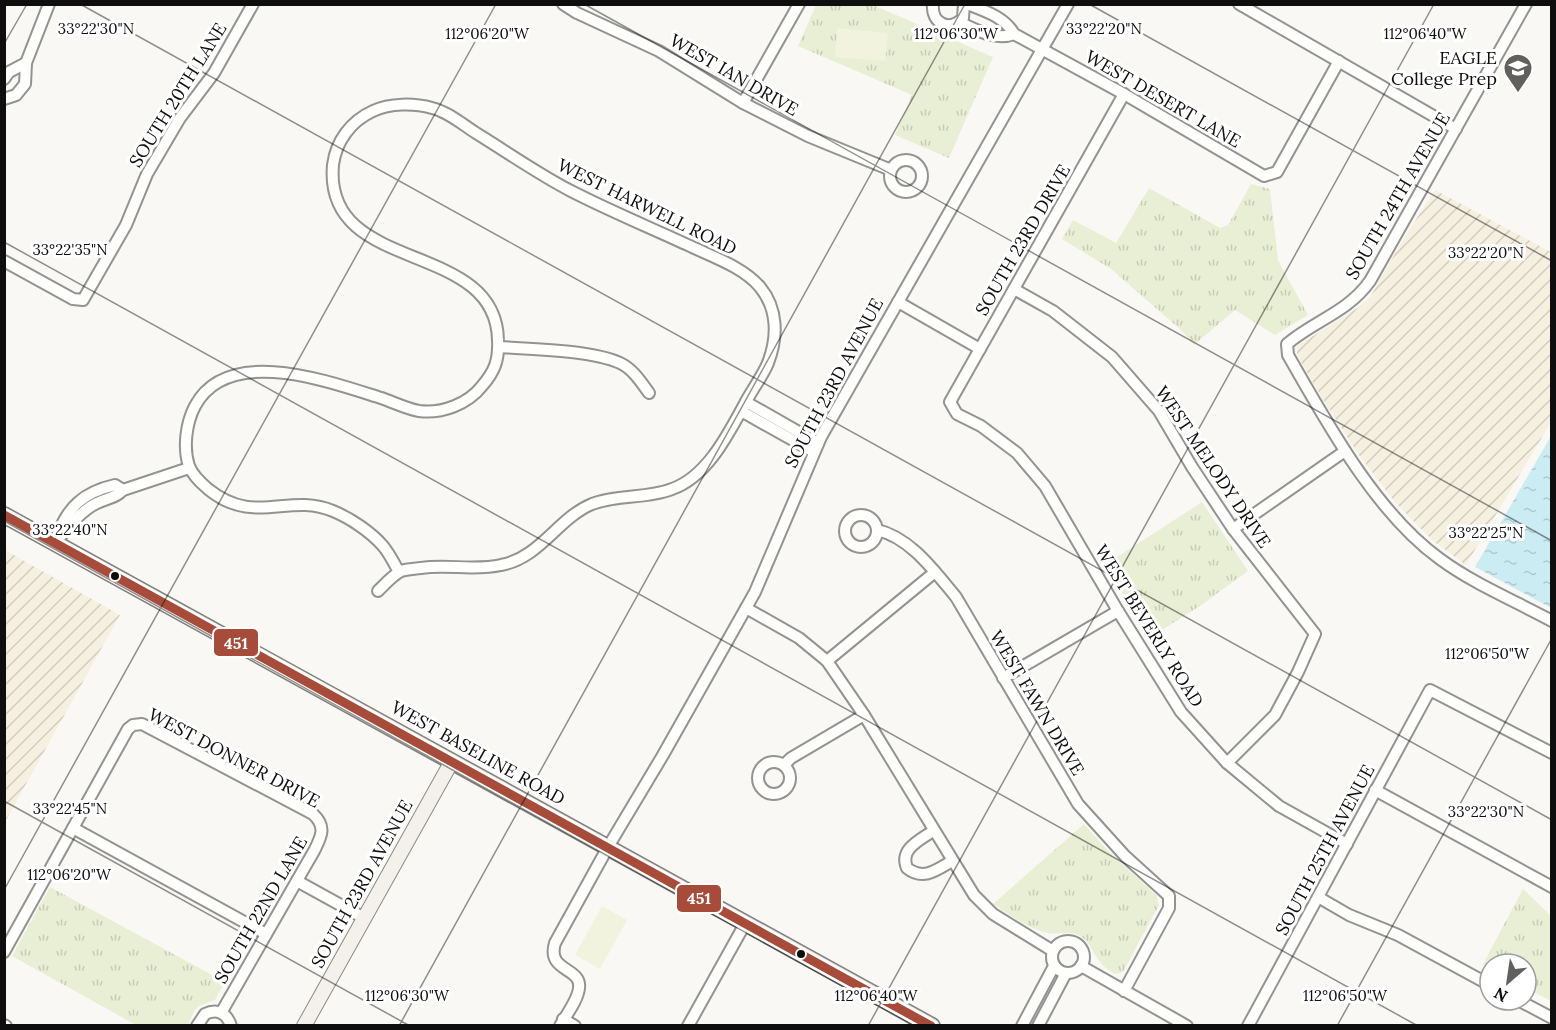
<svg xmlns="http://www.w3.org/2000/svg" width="1556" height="1030" font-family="Lora,serif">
<defs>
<pattern id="farmland-furrows" width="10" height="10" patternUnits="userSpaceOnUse" patternTransform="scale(1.5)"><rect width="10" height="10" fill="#f6f0e1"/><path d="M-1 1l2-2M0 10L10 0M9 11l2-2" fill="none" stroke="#d2cdc0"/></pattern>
<pattern id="grass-tufts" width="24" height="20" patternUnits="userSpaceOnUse" patternTransform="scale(1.5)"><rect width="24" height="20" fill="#e8efd5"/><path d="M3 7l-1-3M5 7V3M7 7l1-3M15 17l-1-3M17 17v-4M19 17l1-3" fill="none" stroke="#c6ccb6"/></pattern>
<pattern id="water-ripples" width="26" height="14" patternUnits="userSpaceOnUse" patternTransform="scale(1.5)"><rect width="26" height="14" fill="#ccecf3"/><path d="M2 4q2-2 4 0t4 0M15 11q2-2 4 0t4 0" fill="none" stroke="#aec9cf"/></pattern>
</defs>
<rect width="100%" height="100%" fill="#faf8f4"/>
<g fill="url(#farmland-furrows)">
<path d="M1435 190 1551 252V422L1466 565 1433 541 1394 501 1359 455 1322 398 1297 355V346L1359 307 1371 296 1402 241Z"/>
<path d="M5 550 120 615 5 822Z"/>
</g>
<g fill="url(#grass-tufts)">
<path d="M816 5H873L993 57 949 158 895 135 912 95 798 46Z"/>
<path d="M1251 184 1270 189 1278 260 1308 315 1275 335 1235 310 1194 345 1180 329 1111 269 1062 239 1073 220 1116 243 1149 188 1220 228 1228 225Z"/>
<path d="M1202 502 1248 571 1200 606 1149 638 1105 565Z"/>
<path d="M1084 824 1109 852 1156 895 1159 905 1123 972 1115 974C1093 963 1095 945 1080 936 1070 930 1059 935 1048 933 1028 929 1010 915 993 904Z"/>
<path d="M50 887 225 982 215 1000 199 1006 194 1011 188 1025H136L12 956Z"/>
<path d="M1523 889 1551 916V1001L1526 988V964H1490V968L1483 964Z"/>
</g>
<g fill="#f1f3df">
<path d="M837 28 888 33 885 61 835 57Z"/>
<path d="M602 906 627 920 600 969 575 955Z"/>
</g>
<path fill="url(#water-ripples)" d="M1551 436 1552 608H1551L1475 567Z"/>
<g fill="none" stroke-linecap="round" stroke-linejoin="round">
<g stroke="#949392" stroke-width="14">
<g id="street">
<path d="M563 4 577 13 659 51 743 103 808 136 891 170"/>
<path d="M933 4C931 24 950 32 963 18L964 4"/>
<path d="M967 4C985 11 1005 17 1014 34L1124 94 1264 176 1277 172 1339 61"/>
<path d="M1239 4 1456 129"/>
<path d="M1526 4 1370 281C1347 313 1315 320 1287 344L1288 355C1327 423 1376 513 1440 559 1474 584 1515 601 1552 621"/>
<path d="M959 22C976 30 996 41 1014 34"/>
<path d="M4 79 9 72 26 63"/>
<path d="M1124 94 950 402 957 414 981 426 1017 453 1045 486 1118 611 1181 712 1227 763 1279 806 1347 844"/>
<path d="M4 99 16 95 25 84 26 63 49 4"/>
<path d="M743 103 799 4"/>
<circle cx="906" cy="176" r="16"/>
<path d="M4 261 73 299 83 300 126 225 147 174 180 118 214 73 253 4"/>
<path d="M1014 289 1053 311 1112 357 1159 411 1192 467 1233 529 1315 634 1298 672 1275 715 1227 763"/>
<path d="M898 302 980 349"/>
<path d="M499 347C531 349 592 350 620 363 633 369 641 382 649 393"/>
<path d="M746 402 818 443"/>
<path d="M741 411 814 452"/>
<circle cx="861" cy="531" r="16"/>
<path d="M1233 529 1345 451"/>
<path d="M877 530C910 537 935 572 956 597L1078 804 1125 856 1169 896V908L1124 991"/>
<path d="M57 537C67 507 84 492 115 485L123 490"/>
<path d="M55 543C67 529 80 511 97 503 107 498 116 498 123 490L189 468"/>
<path d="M378 591C384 585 393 575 401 571 407 569 414 569 421 568 447 564 475 571 501 565 540 558 558 518 592 504 618 494 647 499 672 489 709 476 730 430 748 398 754 387 763 375 768 363 778 337 778 309 760 287 743 267 713 257 690 246 651 228 610 211 571 191 538 174 507 152 476 133 462 124 448 112 432 108 414 103 390 103 373 111 351 121 336 141 333 165 323 276 496 238 498 340 499 360 495 371 482 386 468 404 442 414 419 411 407 409 393 402 381 398 330 382 228 344 195 406 186 423 183 448 189 466 192 474 201 483 208 489 255 527 288 492 333 511 350 518 371 532 383 546 389 553 394 563 399 572"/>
<path d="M746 608 799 638 827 661 864 715 974 895 993 914 1053 951"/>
<path d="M827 661 935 572"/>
<path d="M1003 678 1118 611"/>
<circle cx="774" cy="778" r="16"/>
<path d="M784 765 791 758 864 715"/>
<path d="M1375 790 1552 887"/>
<path d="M73 828 266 934"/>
<path d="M933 831C920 840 899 849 907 868 923 881 937 870 952 861"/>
<path d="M297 881 364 918"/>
<path d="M1318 897 1349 915 1398 935 1490 985"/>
<circle cx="1068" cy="957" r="16"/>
<path d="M4 952 128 729 133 725 142 724 313 814C327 827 321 837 314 851L221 1013"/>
<path d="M1081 966 1187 1026"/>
<path d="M1518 1000 1552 1018"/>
<path d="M563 1019 575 1026"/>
<path d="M4 1025 6 1026"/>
<path d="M197 1026 205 1014C217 1008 227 1013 231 1026"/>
<path d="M560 1026C566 1015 578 1000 579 988 582 967 546 972 555 943L608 847 663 755 755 592 821 437 1068 4"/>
<path d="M688 1026 746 922"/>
<path d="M1022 1026 1054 966"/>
<path d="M1038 1026 1066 973"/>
<path d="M1248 1026 1430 690 1552 753"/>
</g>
</g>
<g stroke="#8b8a88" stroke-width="16">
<path id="secondary" d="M304 1026 452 761"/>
</g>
<g stroke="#82817f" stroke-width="18">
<path id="primary" d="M4 515 932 1026"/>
</g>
<use href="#street" stroke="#fefefd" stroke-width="10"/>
<use href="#secondary" stroke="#f4f1eb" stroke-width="14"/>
<use href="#primary" stroke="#ebe4da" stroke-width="15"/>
<g stroke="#fff" stroke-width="14">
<path id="bus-1" d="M4 515 931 1026"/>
</g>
<use href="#bus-1" stroke="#a74b3a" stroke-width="9"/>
</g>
<path fill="none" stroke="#0e0e0e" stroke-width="1.5" stroke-opacity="0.45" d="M80 4 1552 820M584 4 1552 541M1089 4 1552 261M4 44 27 4M4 242 1418 1026M4 521 914 1026M4 801 410 1026M4 890 496 4M399 1026 965 4M868 1026 1434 4M1337 1026 1552 638"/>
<defs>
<g id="school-pin" transform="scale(1.5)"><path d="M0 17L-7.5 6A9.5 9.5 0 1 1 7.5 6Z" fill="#61605e" stroke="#fff"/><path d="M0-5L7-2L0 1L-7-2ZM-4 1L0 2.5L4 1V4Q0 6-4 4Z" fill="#fff"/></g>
</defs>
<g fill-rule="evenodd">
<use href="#school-pin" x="1518" y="68"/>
</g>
<g fill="#0e0e0e" stroke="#fff" stroke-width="2">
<circle cx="115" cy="576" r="5"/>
<circle cx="801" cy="954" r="5"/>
</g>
<g text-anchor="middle" stroke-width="6" stroke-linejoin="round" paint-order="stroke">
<g font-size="18" fill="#0e0e0e" stroke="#fff" text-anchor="end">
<text x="1497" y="64">EAGLE<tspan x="1497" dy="21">College Prep</tspan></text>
</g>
<g font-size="18" fill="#0e0e0e" stroke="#fff">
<text transform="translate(734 75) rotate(30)" y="6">WEST IAN DRIVE</text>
<text transform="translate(178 95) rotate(-58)" y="6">SOUTH 20TH LANE</text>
<text transform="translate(1163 99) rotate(30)" y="6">WEST DESERT LANE</text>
<text transform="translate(1398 196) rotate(-60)" y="6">SOUTH 24TH AVENUE</text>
<text transform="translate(647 207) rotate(26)" y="6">WEST HARWELL ROAD</text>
<text transform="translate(1023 240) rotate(-60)" y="6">SOUTH 23RD DRIVE</text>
<text transform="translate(834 383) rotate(-62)" y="6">SOUTH 23RD AVENUE</text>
<text transform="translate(1213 467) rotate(56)" y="6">WEST MELODY DRIVE</text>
<text transform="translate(1149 626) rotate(58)" y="6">WEST BEVERLY ROAD</text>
<text transform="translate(1037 703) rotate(59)" y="6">WEST FAWN DRIVE</text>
<text transform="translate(478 753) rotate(29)" y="6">WEST BASELINE ROAD</text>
<text transform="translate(234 758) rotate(28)" y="6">WEST DONNER DRIVE</text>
<text transform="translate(1325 850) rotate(-62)" y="6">SOUTH 25TH AVENUE</text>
<text transform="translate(362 884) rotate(-61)" y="6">SOUTH 23RD AVENUE</text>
<text transform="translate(261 910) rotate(-60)" y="6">SOUTH 22ND LANE</text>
</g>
</g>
<g font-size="15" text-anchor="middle" fill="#0e0e0e" stroke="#fff" stroke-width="6" stroke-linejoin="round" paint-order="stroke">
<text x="96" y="34">33°22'30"N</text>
<text x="1104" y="34">33°22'20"N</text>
<text x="487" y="39">112°06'20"W</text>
<text x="956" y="39">112°06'30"W</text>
<text x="1425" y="39">112°06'40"W</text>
<text x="70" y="255">33°22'35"N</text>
<text x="1486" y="258">33°22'20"N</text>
<text x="70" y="535">33°22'40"N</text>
<text x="1486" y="538">33°22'25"N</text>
<text x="1487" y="659">112°06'50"W</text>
<text x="70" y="814">33°22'45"N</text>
<text x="1486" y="817">33°22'30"N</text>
<text x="69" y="880">112°06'20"W</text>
<text x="407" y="1001">112°06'30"W</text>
<text x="876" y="1001">112°06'40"W</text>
<text x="1345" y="1001">112°06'50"W</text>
</g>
<g stroke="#fff" stroke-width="2">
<rect x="213" y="628" width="46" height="29" rx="6" fill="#a74b3a"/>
<rect x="676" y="884" width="46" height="29" rx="6" fill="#a74b3a"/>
</g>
<g font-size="16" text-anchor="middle" font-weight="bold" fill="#fff">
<text x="236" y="649">451</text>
<text x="699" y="904">451</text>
</g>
<rect width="1556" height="1030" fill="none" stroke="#0e0e0e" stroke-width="12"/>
<g transform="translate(1508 982) rotate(209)"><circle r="28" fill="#ffffff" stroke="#9f9f9f" stroke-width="1.5"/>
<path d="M0-4.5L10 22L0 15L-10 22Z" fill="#61605e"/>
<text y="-9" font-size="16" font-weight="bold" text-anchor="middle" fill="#0e0e0e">N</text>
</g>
</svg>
